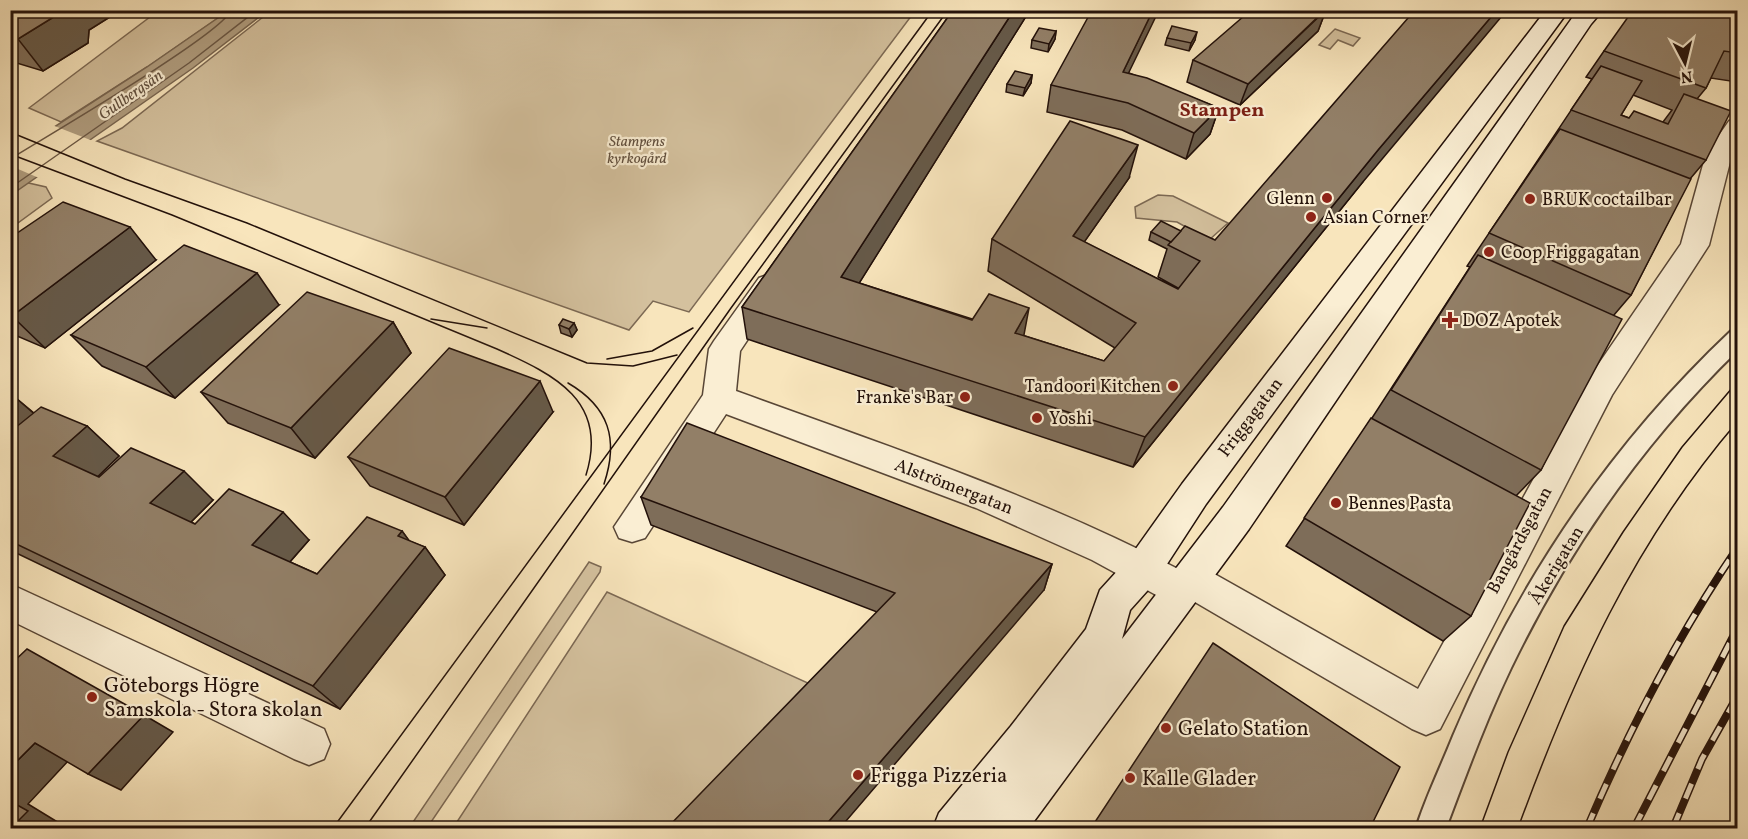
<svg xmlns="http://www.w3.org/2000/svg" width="1748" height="839" font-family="Vollkorn,serif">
<rect width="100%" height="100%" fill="#f8e5bc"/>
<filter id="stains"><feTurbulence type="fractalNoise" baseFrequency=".00333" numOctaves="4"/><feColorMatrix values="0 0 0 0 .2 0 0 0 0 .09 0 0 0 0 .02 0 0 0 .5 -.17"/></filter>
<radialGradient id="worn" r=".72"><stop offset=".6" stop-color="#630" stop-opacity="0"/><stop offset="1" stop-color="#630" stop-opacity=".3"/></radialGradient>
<g fill="#d4c19e" stroke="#7c6954" stroke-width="1.5">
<path d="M272 10H915V11L689 312 653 301 629 330 97 141 122 128Z"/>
<path d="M158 11H228L147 67 61 122 29 108Z"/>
<path d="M1335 29 1360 38 1353 46 1338 40 1330 49 1319 45Z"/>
<path d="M11 179 46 187 52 198 11 228Z"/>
<path d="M1158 195 1173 196 1228 223 1209 240 1177 222 1136 218 1135 207Z"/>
<path d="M589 562 601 567 600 572 427 828H409Z"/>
<path d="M607 592 810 684 671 828H453Z"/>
</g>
<path fill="#b09d7f" stroke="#786550" stroke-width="1.5" d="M228 11H267L193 68 11 195V155L147 67Z"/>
<path fill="#f8e5bc" d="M52 125 93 141 39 178 11 166 10 151Z"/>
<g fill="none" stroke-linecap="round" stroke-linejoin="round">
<g stroke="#6a5744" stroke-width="1.5">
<path d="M10 159C42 139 224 33 231 10"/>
<path d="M10 188 189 63 257 10"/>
</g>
<g stroke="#584636" stroke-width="4">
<path id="lane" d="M1738 329V350C1643 442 1568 550 1511 668 1486 720 1466 775 1446 828H1416C1426 797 1441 766 1453 736 1518 582 1609 446 1731 331Z"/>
</g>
<g stroke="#584636" stroke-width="3">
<g id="street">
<path d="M1738 119V146L1732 154 1709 245 1612 395 1440 729 1426 735 1412 729 1195 602 1182 607 1169 602 1092 560 976 508 726 414 645 538 632 542 619 538 614 527 703 395 709 349 714 341 759 278 769 274 779 278 784 285 740 351 736 391C884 445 1035 495 1176 568L1189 562 1202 567 1418 689 1589 378 1681 244 1706 154 1729 121Z"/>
<path d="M10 584 324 729 330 744 324 759 309 765 294 759 10 620Z"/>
</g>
</g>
<g stroke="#23110a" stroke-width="3">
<path id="secondary" d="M1546 10H1569L1206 504 1156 581 1130 610 1122 639 1223 507 1575 14 1579 10H1603L1591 24 1249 529 1029 828H933L939 813 1011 726 1086 629 1100 590 1130 557 1182 484Z"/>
</g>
<use href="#lane" fill="#faeed3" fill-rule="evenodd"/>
<use href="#street" fill="#faeed3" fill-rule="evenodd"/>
<use href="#secondary" fill="#faeed3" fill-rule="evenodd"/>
<g stroke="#23110a" stroke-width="1.5">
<path d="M10 132 125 179 247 223 587 363 633 366 677 355"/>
<path d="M10 154 172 215 497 349C555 375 609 401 586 475"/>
<path d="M431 319 487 328"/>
<path d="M607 359 652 351 693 328"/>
<path d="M568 383C609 407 619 439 604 484"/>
<path d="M333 828 933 10"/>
<path d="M365 828 731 308 948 10"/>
<path d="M1480 828 1508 752 1564 626 1623 532 1682 447 1738 381"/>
<path d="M1518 828C1573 678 1633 543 1738 421"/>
</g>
<g stroke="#23110a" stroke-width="8">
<g id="rail">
<path d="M1587 828C1629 730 1678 635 1738 547"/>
<path d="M1634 828 1738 627"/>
<path d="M1673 828 1702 759 1738 695"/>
<path d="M1735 828 1738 822"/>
</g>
</g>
<use href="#rail" stroke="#faeed3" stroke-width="5" stroke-dasharray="16" stroke-linecap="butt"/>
</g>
<g fill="#7e6d59" stroke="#23110a" stroke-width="1.5" fill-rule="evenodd">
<path d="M10 10H121L89 30 88 43 43 71 10 61Z"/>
<path d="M953 10H1030L859 283 1104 361 1115 348 988 271 992 239 1129 178 1084 242 1178 289V288L1158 277 1167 249 1149 240 1151 232 1181 231 1215 240 1362 183 1133 467 747 339 742 307Z"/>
<path d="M1195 10H1207L1206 13Z"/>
<path d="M1326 10 1318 31 1240 105 1187 82 1193 60Z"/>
<path d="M1737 10V82L1711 78 1706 88 1697 99 1706 160 1690 179 1631 295 1614 315 1541 470 1516 496 1471 616 1443 641 1286 546 1372 418 1470 267 1467 266 1592 79 1586 77 1604 51ZM1633 95 1672 110 1663 122 1629 118 1621 115Z"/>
<path d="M1056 31 1055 39 1048 52 1031 48 1032 40Z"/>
<path d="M1167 38 1195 40 1189 51 1165 45Z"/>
<path d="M1129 73 1219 108 1210 134 1186 159 1122 130 1047 112 1051 85Z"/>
<path d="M1032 75 1031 83 1023 96 1006 92 1007 84Z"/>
<path d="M10 238 156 260 45 348 10 333Z"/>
<path d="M279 305 175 398 102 366 71 335Z"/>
<path d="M393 322 411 353 315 458 228 423 201 392Z"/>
<path d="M574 323 577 330 572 337 561 333 559 325Z"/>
<path d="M10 393 34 413 87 426 119 456 98 476 213 500 191 522 195 524 309 540 290 562 317 574 402 531 409 541 425 547 445 575 340 709 10 550Z"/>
<path d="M553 412 464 525 370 486 348 457Z"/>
<path d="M641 497 1052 564 1044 590 877 612 651 525Z"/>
</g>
<g fill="#665948" stroke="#23110a" stroke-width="1.5">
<path d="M65 10H121L89 30 88 43 43 71 18 39Z"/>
<path d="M1014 10H1030L843 309 841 277Z"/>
<path d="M1153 10H1159L1116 99 1123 72Z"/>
<path d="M1326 10 1318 31 1240 105 1248 84Z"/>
<path d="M1497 10H1507L1362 183 1133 467 1145 437 1378 150Z"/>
<path d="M1056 31 1055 39 1048 52 1049 44Z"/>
<path d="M1197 32 1195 40 1189 51 1191 43Z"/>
<path d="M1032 75 1031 83 1023 96 1025 88Z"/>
<path d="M1219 108 1210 134 1186 159 1194 133Z"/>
<path d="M1138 145 1129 178 1066 268 1073 236Z"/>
<path d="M130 227 156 260 45 348 12 316Z"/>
<path d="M257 273 279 305 175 398 146 367Z"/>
<path d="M1029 308 1023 340 1015 333Z"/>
<path d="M393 322 411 353 315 458 291 428Z"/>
<path d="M574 323 577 330 572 337 569 329Z"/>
<path d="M540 381 553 412 464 525 445 497Z"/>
<path d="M10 393 39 418 10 442Z"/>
<path d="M87 426 119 456 88 486 53 456Z"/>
<path d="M184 471 213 500 181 532 150 503Z"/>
<path d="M283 512 309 540 280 573 252 545Z"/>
<path d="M402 531 419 554 425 547 445 575 340 709 313 686 398 536Z"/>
<path d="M1052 564 1044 590 840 828H823Z"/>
<path d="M144 715 173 732 121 790 88 774Z"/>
<path d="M35 743 69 760 28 804 64 826 62 828H11L10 768Z"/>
</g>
<g fill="#927f67" stroke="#23110a" stroke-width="1.5">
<path d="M10 10H65L18 39 10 36Z"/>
<path d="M953 10H1014L841 277 972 320 989 294 1029 308 1015 333 1104 361 1136 323 992 239 1070 121 1138 145 1073 236 1178 289 1200 261 1168 245 1185 226 1215 240 1415 10H1497L1378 150 1145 437 742 307Z"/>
<path d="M1092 10H1153L1123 72 1147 78 1219 108 1194 133 1128 103 1051 85Z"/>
<path d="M1251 10H1325L1248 84 1193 60Z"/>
<path d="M1633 10H1737V53L1724 51 1706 88 1604 51Z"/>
<path d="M1172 26 1197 32 1191 43 1167 38Z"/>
<path d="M1039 28 1056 31 1049 44 1032 40Z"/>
<path d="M1601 66 1642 81 1621 115 1629 118 1634 111 1668 124 1684 94 1731 111 1706 160 1571 110Z"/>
<path d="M1015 71 1032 75 1025 88 1007 84Z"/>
<path d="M1560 129 1691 179 1631 295 1489 233Z"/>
<path d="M63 202 130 227 12 316 10 315V238Z"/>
<path d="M1161 221 1181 231 1171 242 1151 232Z"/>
<path d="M184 245 257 273 146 367 71 335Z"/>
<path d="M1478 255 1622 319 1541 470 1391 390Z"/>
<path d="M307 292 393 322 291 428 201 392Z"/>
<path d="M563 319 574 323 569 329 559 325Z"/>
<path d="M449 348 540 381 445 497 348 457Z"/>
<path d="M41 407 87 426 53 456 99 477 131 448 184 471 150 503 195 524 229 489 283 512 252 545 317 574 367 517 402 531 398 536 425 547 313 686 10 541V432Z"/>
<path d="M1371 418 1530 503 1471 616 1304 518Z"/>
<path d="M687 423 1052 564 823 828H667L895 593 641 497Z"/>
<path d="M1213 643 1400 767 1370 828H1091Z"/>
<path d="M27 649 144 715 88 774 35 743 10 768V665Z"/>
<path d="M10 801 28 811 11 828H10Z"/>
</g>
<g fill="#8f2418" stroke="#faeed3" stroke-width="2">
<circle cx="1327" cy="198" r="6"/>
<circle cx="1530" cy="199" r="6"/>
<circle cx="1311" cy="217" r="6"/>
<circle cx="1489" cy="252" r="6"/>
<path d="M1447 311h6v6h6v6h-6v6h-6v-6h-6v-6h6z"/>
<circle cx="1173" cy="386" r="6"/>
<circle cx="965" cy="397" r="6"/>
<circle cx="1037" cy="418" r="6"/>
<circle cx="1336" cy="503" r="6"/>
<circle cx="92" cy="697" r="6"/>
<circle cx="1166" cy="728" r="6"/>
<circle cx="858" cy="775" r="6"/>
<circle cx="1130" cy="778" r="6"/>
</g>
<g text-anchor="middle" stroke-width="4.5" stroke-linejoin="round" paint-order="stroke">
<g font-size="15" font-style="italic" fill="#614f3e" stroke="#faeed3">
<text x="637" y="146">Stampens<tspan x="637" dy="17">kyrkogård</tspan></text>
</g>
<g font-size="16" font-style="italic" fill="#62503f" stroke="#faeed3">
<text transform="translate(130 94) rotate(-35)" y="6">Gullbergsån</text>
</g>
<g font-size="18" fill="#23110a" stroke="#faeed3" text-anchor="start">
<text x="1315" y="204" text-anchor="end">Glenn</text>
<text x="1542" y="205">BRUK coctailbar</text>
<text x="1323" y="223">Asian Corner</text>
<text x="1501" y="258">Coop Friggagatan</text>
<text x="1462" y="326">DOZ Apotek</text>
<text x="1161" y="392" text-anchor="end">Tandoori Kitchen</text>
<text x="953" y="403" text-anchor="end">Franke's Bar</text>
<text x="1049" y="424">Yoshi</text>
<text x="1348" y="509">Bennes Pasta</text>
</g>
<g font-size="18" fill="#23110a" stroke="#faeed3">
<text transform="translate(1250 417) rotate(-53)" y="6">Friggagatan</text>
<text transform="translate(954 486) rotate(21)" y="6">Alströmergatan</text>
<text transform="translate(1519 540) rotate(-62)" y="6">Bangårdsgatan</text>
<text transform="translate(1556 565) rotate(-59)" y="6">Åkerigatan</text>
</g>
<g font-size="20" font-weight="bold" fill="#7a1f14" stroke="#faeed3">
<text x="1222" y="116">Stampen</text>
</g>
<g font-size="21" fill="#23110a" stroke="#faeed3" text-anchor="start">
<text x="104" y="692">Göteborgs Högre<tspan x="104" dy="24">Samskola - Stora skolan</tspan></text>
<text x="1178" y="735">Gelato Station</text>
<text x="870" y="782">Frigga Pizzeria</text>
<text x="1142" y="785">Kalle Glader</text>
</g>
</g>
<rect width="1748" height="839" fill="none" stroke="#f8e5bc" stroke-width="36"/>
<rect x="12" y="12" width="1724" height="815" fill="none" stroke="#23110a" stroke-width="3"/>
<rect x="18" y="18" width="1712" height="803" fill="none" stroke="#23110a" stroke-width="1.5"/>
<g transform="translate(1685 63) rotate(173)" stroke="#faeed3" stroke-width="4.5" paint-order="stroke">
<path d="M0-4.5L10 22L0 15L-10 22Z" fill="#23110a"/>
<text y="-9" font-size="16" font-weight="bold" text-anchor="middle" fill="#23110a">N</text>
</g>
<rect width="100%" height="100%" filter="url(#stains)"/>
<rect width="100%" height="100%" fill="url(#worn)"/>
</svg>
